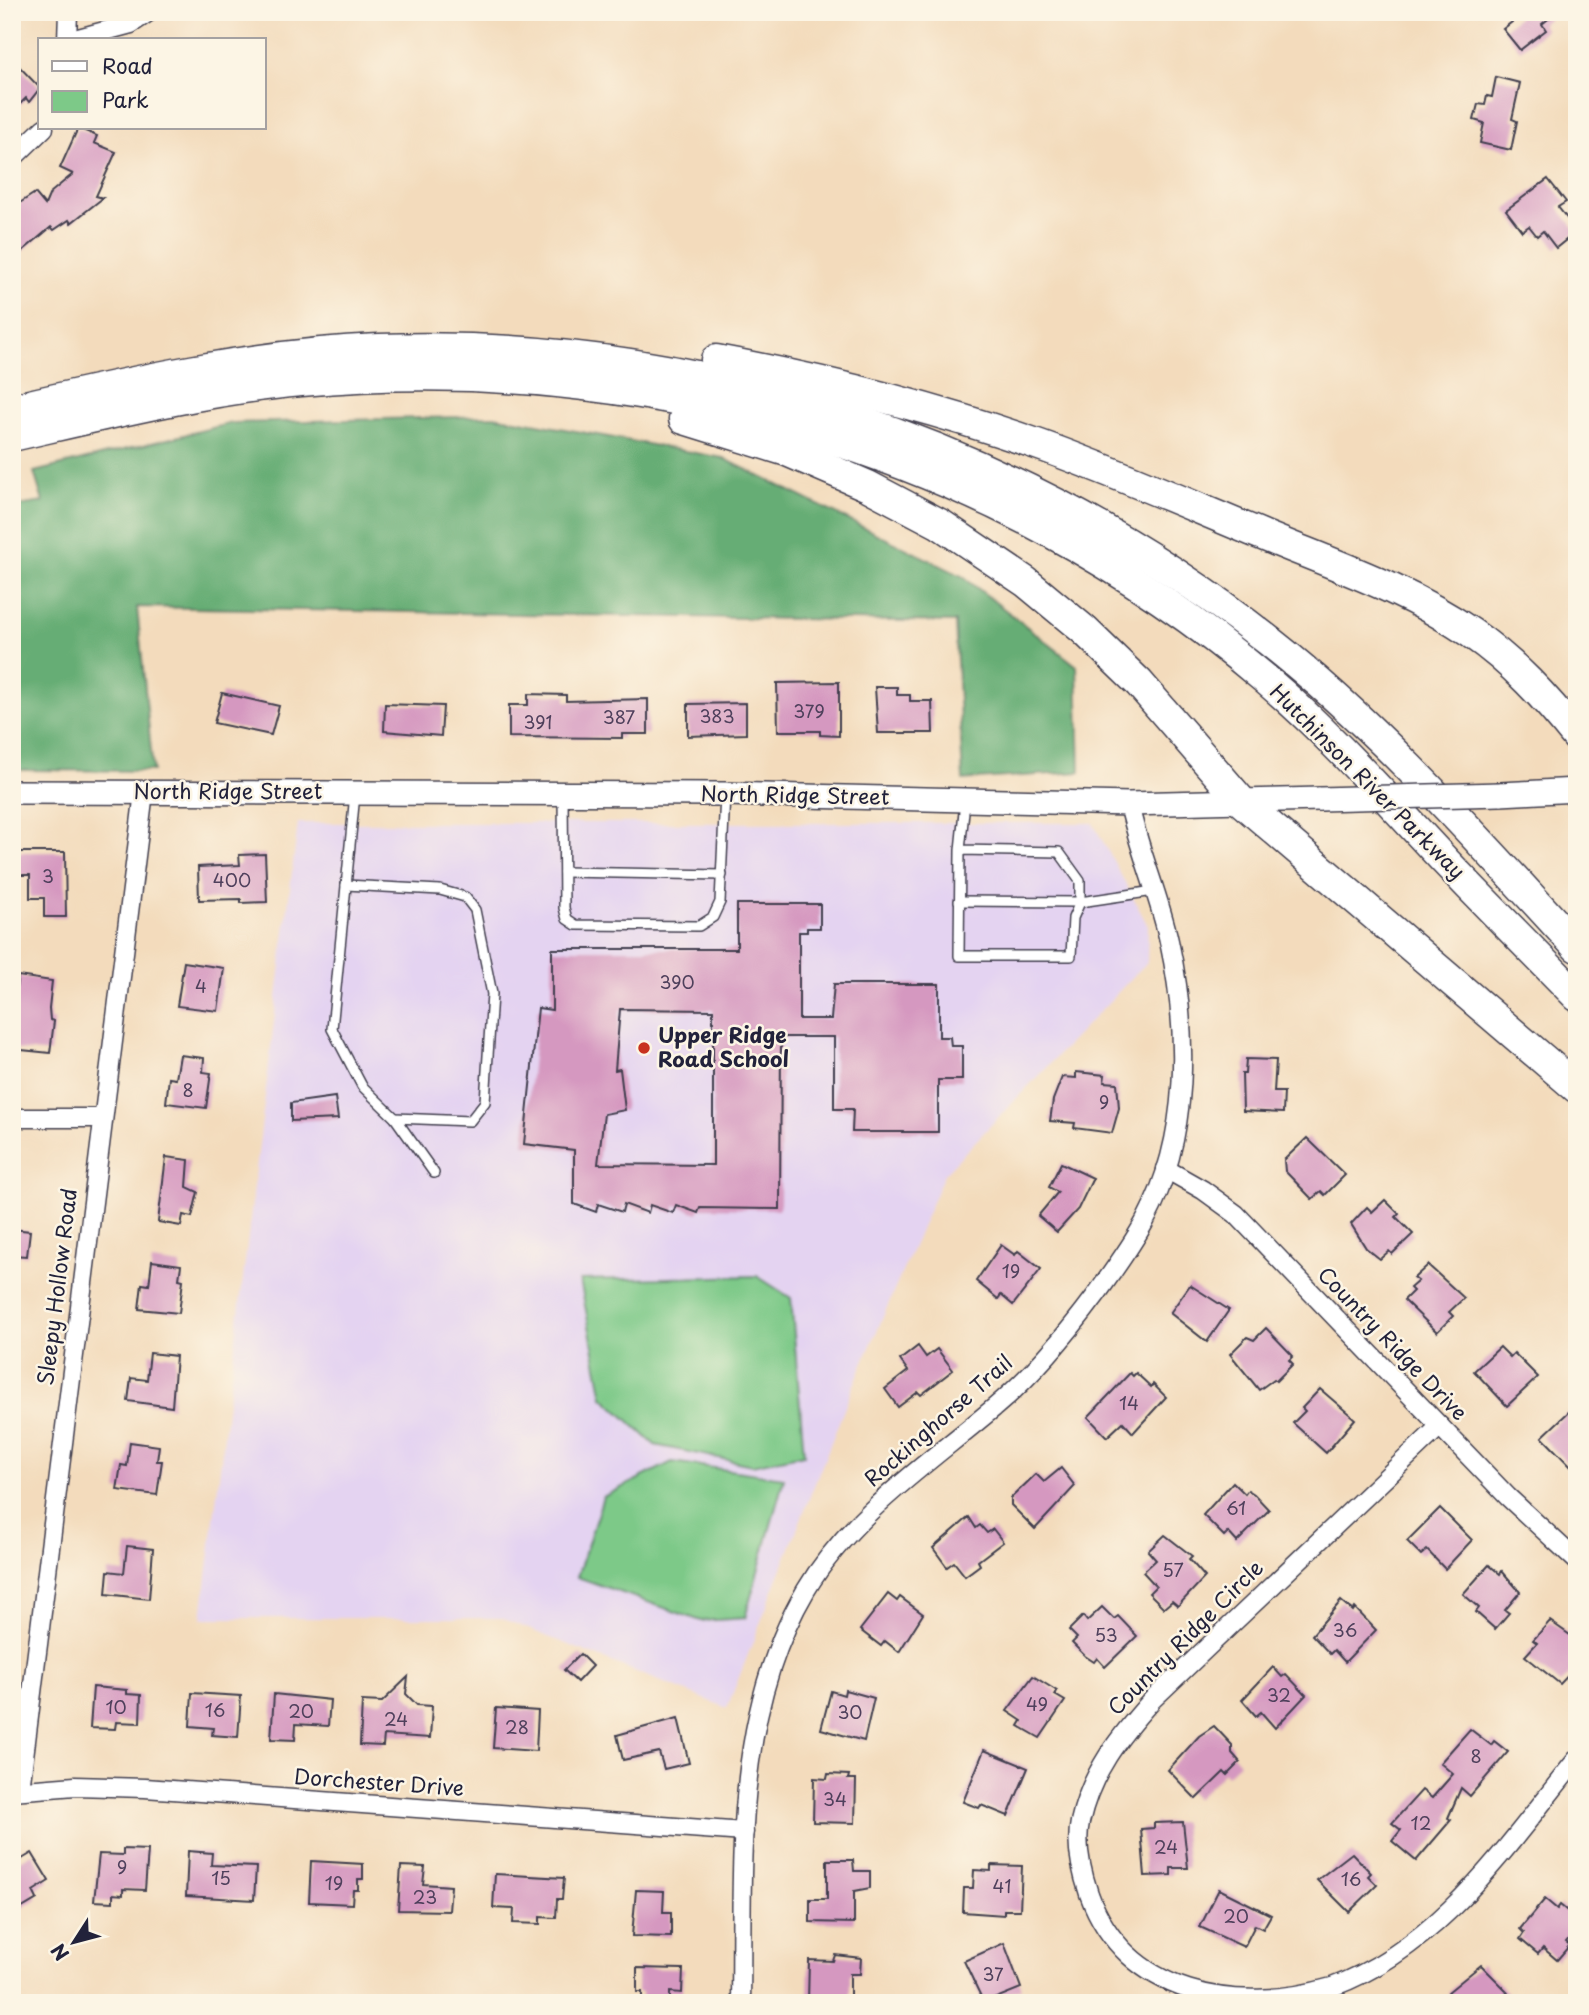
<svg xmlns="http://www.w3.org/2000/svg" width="1589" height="2015" font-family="'Playpen Sans',sans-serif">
<rect width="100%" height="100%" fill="#fcf5e5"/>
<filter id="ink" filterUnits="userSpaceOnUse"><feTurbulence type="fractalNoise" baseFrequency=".0143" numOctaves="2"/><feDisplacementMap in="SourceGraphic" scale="14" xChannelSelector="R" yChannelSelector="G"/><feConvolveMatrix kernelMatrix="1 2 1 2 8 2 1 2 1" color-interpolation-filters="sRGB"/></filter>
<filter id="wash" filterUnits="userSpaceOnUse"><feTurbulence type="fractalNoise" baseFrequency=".00686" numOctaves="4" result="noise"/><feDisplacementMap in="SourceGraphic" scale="28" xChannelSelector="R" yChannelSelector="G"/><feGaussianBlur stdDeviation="1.57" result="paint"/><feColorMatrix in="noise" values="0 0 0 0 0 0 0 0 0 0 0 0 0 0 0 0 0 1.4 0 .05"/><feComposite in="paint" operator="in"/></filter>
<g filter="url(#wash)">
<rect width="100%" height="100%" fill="#f3dbbc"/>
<path fill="#e4d3f1" d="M298 823H1093L1148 926 1147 962 944 1174 850 1394 727 1708 501 1618H202Z"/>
<g fill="#7dc988" stroke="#507662" stroke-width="2">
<path d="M757 1276 791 1298 804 1454 752 1465 655 1445 603 1397 580 1280Z"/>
<path d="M672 1462 784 1478 745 1618 701 1621 577 1577 603 1497Z"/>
</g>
<path fill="#66ad74" stroke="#446858" stroke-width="2" d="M494 416 723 458 962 576 1077 666 1080 772 963 780 955 622 137 607 153 771 12 770V507L43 502 34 472 232 423Z"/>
<g id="blocks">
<g fill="#d598c0" fill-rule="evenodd">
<path d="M1525 12H1557L1542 24 1546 30 1520 50 1503 29Z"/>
<path d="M12 59 40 88 29 102 26 98 12 112Z"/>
<path d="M1496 77 1520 83 1512 119 1517 121 1511 150 1480 143 1484 123 1474 120 1478 104 1485 105 1487 96 1492 97Z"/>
<path d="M78 128 97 136 94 143 116 152 96 196 103 198 71 223 69 220 54 230 51 227 12 260V208L35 193 45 205 50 193 73 174 60 168Z"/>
<path d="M1548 179 1566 202 1558 207 1577 231 1556 248 1543 231 1537 236 1529 226 1522 231 1506 210Z"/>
<path d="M839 682V736L820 735V731H778L777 683Z"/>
<path d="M875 687H897V695H910V701H932L933 733H878Z"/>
<path d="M222 693 279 706 271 735 214 723Z"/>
<path d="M528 694 566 695V701L648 699V734H622V738L509 737V705H528Z"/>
<path d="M746 703V734L688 736V704Z"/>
<path d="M385 704 443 706 441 736 384 731Z"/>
<path d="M16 852H65L66 917H44V898H30V875H16Z"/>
<path d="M265 854 267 902 241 903V899L199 900 198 867 240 865 239 855Z"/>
<path d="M737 904H820V928H807V932H799V1019H831L834 984H939V1037H950L951 1046H962V1080H938V1132H852L853 1109H834V1037H781L780 1209 700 1208 698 1213 676 1205 673 1213 650 1205 648 1213 624 1204 622 1212 598 1204 596 1212 574 1204V1150L524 1144 538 1008 552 1010V949H737ZM620 1009 713 1010V1165L598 1164 604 1114 625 1110 620 1069 615 1070Z"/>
<path d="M184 962 224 968 218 1011 177 1006Z"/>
<path d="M18 976 52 981 49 1008 50 1020 54 1021 50 1053 12 1049V1014Z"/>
<path d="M180 1055 204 1058 203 1072 211 1073 206 1108 166 1103 169 1078 176 1079Z"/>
<path d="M1246 1059 1276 1060 1274 1092H1284L1283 1113 1243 1111 1242 1074H1245Z"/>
<path d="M1076 1072 1105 1075 1104 1082 1117 1083 1119 1108 1112 1133 1074 1128 1075 1123 1050 1121 1053 1100 1062 1077 1076 1078Z"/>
<path d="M335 1097 338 1119 291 1121V1103Z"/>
<path d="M1307 1138 1345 1175 1325 1195 1321 1191 1312 1199 1285 1171 1284 1160Z"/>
<path d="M166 1157 189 1160 187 1187 198 1192 192 1217 183 1215 181 1226 158 1222Z"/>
<path d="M1061 1163 1093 1178 1078 1209 1057 1232 1038 1216 1058 1192 1049 1187Z"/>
<path d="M1385 1200 1399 1214 1396 1217 1413 1234 1392 1254 1389 1251 1380 1259 1366 1248 1351 1224 1367 1207 1372 1212Z"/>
<path d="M12 1229 30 1231 27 1256 12 1255Z"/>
<path d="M1001 1245 1015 1255 1018 1251 1041 1269 1013 1305 1001 1295 998 1299 976 1281Z"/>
<path d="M152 1261 181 1265 179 1279 183 1280 179 1313 139 1309 142 1284 149 1285Z"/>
<path d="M1428 1265 1464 1298 1449 1312 1453 1316 1437 1332 1404 1300 1413 1291 1410 1288 1418 1281 1414 1278Z"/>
<path d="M1190 1285 1229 1310 1207 1342 1170 1313Z"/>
<path d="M1266 1328 1293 1356 1289 1360 1293 1364 1276 1381 1274 1379 1259 1390 1230 1354 1247 1337 1254 1340Z"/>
<path d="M918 1346 926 1357 937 1349 953 1370 921 1395 918 1392 898 1407 885 1389 908 1371 900 1360Z"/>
<path d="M1500 1347 1510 1357 1514 1353 1538 1377 1507 1406 1474 1371Z"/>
<path d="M150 1353 176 1356 172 1407 128 1401 131 1378 147 1380Z"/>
<path d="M1130 1373 1133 1376 1136 1373 1151 1387 1153 1384 1166 1397 1133 1433 1123 1422 1107 1437 1088 1417Z"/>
<path d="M1320 1389 1355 1419 1326 1453 1293 1423 1305 1411 1302 1408Z"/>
<path d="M1577 1404V1473L1542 1437Z"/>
<path d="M130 1442 159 1446 157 1461H162L157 1495 117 1490 121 1465 127 1466Z"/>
<path d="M1061 1468 1075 1486 1035 1529 1011 1505V1498L1036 1474 1044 1482Z"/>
<path d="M1233 1482 1245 1494 1248 1490 1254 1494 1269 1510 1237 1542 1228 1532 1224 1536 1203 1515Z"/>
<path d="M1440 1508 1472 1540 1445 1569 1427 1550 1421 1555 1407 1541Z"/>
<path d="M969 1517 976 1528 980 1525 987 1533 993 1529 1003 1542 978 1561 980 1565 965 1576 954 1562 947 1567 933 1548Z"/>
<path d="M1165 1535 1192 1556 1189 1559 1205 1577 1178 1606 1172 1601 1164 1608 1149 1593 1156 1586 1143 1572 1156 1560 1148 1551Z"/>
<path d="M127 1546 153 1549 149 1599 106 1594 108 1571 124 1573Z"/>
<path d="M1489 1565 1500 1574 1502 1571 1520 1592 1505 1610 1509 1613 1495 1629 1476 1612 1479 1608 1463 1594Z"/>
<path d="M888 1594 897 1601 900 1597 923 1614 899 1652 885 1641 881 1646 860 1630Z"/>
<path d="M1341 1601 1353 1611 1355 1608 1376 1630 1345 1662 1334 1650 1330 1654 1312 1635Z"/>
<path d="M1102 1607 1114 1619 1118 1616 1137 1636 1105 1667 1097 1658 1094 1662 1085 1656 1072 1643 1077 1638 1069 1630 1083 1616 1087 1621Z"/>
<path d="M1550 1621 1577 1640V1666L1560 1684 1525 1656 1537 1643 1533 1640Z"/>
<path d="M580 1654 592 1666 577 1682 564 1670Z"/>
<path d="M1273 1667 1282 1677 1286 1674 1306 1695 1275 1728 1261 1712 1256 1716 1242 1700Z"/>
<path d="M1033 1676 1057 1691 1055 1695 1065 1701 1040 1738 1019 1726 1022 1721 1007 1711Z"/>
<path d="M408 1677 406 1694 417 1705 432 1706 430 1738 384 1735 383 1746 360 1745 362 1701 382 1702Z"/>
<path d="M93 1687 127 1690V1694L141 1695 140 1723 116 1722 115 1729 90 1728Z"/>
<path d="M845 1690 874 1698 864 1741 821 1729 831 1691 844 1695Z"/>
<path d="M192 1693 241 1696 238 1737 212 1735 213 1728 190 1726Z"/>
<path d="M274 1694 330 1700 328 1726 296 1724 295 1740 271 1739Z"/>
<path d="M496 1708 538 1711 536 1751 493 1748Z"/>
<path d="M678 1718 689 1763 664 1769 659 1752 623 1760 617 1735Z"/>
<path d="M1214 1726 1232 1745V1753L1240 1762 1227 1775 1224 1772 1196 1799 1168 1770 1199 1736Z"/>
<path d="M1470 1729 1491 1745 1494 1741 1508 1752 1470 1796 1461 1788 1448 1818 1451 1820 1416 1861 1392 1841 1401 1830 1392 1823 1422 1790 1432 1798 1453 1774 1440 1763Z"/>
<path d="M984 1750 1028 1768 1008 1816 981 1805 979 1808 963 1802Z"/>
<path d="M828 1774 849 1775 848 1779H856L855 1823 813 1822 814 1778 827 1779Z"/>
<path d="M1183 1822 1188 1868H1171V1875L1145 1876 1141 1829 1154 1828V1823Z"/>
<path d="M123 1849 148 1850 145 1890 123 1889V1895L113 1894V1902L94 1901 99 1854 123 1855Z"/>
<path d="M188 1851 212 1853 211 1865 256 1867 254 1900 186 1896Z"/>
<path d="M32 1853 49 1881 33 1891 37 1899 12 1914V1865Z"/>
<path d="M1352 1853 1371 1873 1368 1876 1377 1885 1349 1912 1317 1880Z"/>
<path d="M827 1860H853L854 1871H870V1888L854 1891V1923L810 1922V1899H827Z"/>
<path d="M311 1861 363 1864V1879H358V1890H353L352 1904 309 1902Z"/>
<path d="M991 1865 1022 1866 1020 1910H1004V1915L963 1912 964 1888H973L974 1870 991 1871Z"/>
<path d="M401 1866 425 1867 423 1884 451 1886 449 1911 398 1910Z"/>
<path d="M495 1874 564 1878 562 1899H557L556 1918 540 1917V1924L513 1923 514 1909 493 1908Z"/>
<path d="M1219 1889 1271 1915 1263 1929 1255 1925 1244 1947 1200 1927Z"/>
<path d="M636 1890 664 1891 663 1912H671V1937L632 1936Z"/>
<path d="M1545 1899 1557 1909 1560 1905 1577 1919V1929L1566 1942 1570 1945 1557 1960 1543 1948 1538 1954 1520 1939 1524 1933 1520 1929Z"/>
<path d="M1004 1943 1021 1988 984 2003 964 1961Z"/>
<path d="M835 1955 861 1958 860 1974H850V2003H808L809 1960 833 1961Z"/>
<path d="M1481 1965 1508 1992 1497 2003H1458L1448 1992Z"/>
<path d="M637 1968 683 1969 682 1993 670 1992V2003H642V1992H637Z"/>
</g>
</g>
</g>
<g filter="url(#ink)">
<use href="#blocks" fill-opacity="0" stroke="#413e4e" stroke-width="2"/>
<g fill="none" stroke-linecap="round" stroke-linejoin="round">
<g stroke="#413e4e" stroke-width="12">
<g id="lane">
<path d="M355 794 332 1029 362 1086 395 1118 434 1173"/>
<path d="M563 795 564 908 567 919 576 925 699 926 713 917 720 902 725 794"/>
<path d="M960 850 1059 852 1080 881V902L1073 918 1071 956H959L960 850 965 802"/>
<path d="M564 872 722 875"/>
<path d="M346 885 440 890 465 897 475 910 492 994 485 1102 470 1121 395 1118"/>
<path d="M959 901 1080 902 1154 891"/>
</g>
</g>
<g stroke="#413e4e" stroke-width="21">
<g id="street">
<path d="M67 40 68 12"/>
<path d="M71 40 131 24 149 12"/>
<path d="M12 159 44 128"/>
<path d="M12 1118H102"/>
<path d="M1166 1169 1203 1190 1236 1214 1508 1497 1577 1561"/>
<path d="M1440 1426 1152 1700C1119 1737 1091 1772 1080 1822 1075 1845 1082 1873 1089 1894 1126 1996 1236 2015 1332 1987 1441 1947 1507 1845 1577 1759"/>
<path d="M20 1789 144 792"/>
<path d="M12 1791 75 1786 145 1788 744 1832"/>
<path d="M741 2003C743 1864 732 1715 806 1590 851 1514 929 1463 996 1406 1033 1375 1067 1334 1096 1295 1113 1271 1131 1247 1145 1221 1190 1137 1189 1032 1169 941 1159 895 1139 851 1129 804"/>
</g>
</g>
<g stroke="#413e4e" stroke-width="26">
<g id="secondary">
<path d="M12 792 725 794 1129 804 1320 799"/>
<path d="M1500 794 1577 790"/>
</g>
</g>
<g stroke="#413e4e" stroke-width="33">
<g id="highway">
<path d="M716 360C824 380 931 407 1034 443 1111 470 1185 503 1260 534 1332 564 1407 589 1471 633 1513 662 1546 698 1577 737"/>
<path d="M12 409C133 381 254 354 379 349 698 338 1019 444 1269 641 1383 731 1479 841 1577 947"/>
<path d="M684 419 787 451 868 486 940 524 1026 582 1084 630 1139 683 1241 801 1577 1088"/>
<path d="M12 436C108 414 204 390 301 381 646 349 999 453 1264 678 1330 734 1387 799 1446 862 1489 907 1533 951 1577 996"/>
</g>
</g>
<use href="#lane" stroke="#fff" stroke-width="9"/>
<use href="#street" stroke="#fff" stroke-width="18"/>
<use href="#secondary" stroke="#fff" stroke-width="23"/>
<use href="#highway" stroke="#fff" stroke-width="30"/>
<g stroke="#413e4e" stroke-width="26" stroke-linecap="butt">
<path id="secondary-bridge" d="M1320 799 1500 794"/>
</g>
<use href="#secondary-bridge" stroke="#fff" stroke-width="23"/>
</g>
</g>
<circle fill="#c8321e" stroke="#fcf5e5" stroke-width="2.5" cx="644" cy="1048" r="7"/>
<g text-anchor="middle" stroke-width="5" stroke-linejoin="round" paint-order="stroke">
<g font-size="18" fill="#4f405c">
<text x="809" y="718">379</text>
<text x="717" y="723">383</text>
<text x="619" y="724">387</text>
<text x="538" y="729">391</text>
<text x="48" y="883">3</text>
<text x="232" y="887">400</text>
<text x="677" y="989">390</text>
<text x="201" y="993">4</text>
<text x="188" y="1097">8</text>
<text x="1104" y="1109">9</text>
<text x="1011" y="1278">19</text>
<text x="1129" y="1410">14</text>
<text x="1236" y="1515">61</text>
<text x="1173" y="1577">57</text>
<text x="1345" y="1637">36</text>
<text x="1106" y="1642">53</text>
<text x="1279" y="1702">32</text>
<text x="1037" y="1711">49</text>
<text x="116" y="1714">10</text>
<text x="215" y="1717">16</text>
<text x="301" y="1718">20</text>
<text x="850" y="1719">30</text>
<text x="396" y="1726">24</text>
<text x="517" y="1734">28</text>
<text x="1476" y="1763">8</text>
<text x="835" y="1806">34</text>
<text x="1421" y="1830">12</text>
<text x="1166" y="1854">24</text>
<text x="122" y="1874">9</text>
<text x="221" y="1885">15</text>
<text x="1351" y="1886">16</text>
<text x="334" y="1890">19</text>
<text x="1002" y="1893">41</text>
<text x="425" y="1904">23</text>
<text x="1236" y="1923">20</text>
<text x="993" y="1981">37</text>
</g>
<g font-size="21" fill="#22223b" stroke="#fcf5e5">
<text transform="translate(1367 782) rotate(45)" y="7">Hutchinson River Parkway</text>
<text x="228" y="799">North Ridge Street</text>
<text transform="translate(795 796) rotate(1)" y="7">North Ridge Street</text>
<text transform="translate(58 1287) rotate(-83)" y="7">Sleepy Hollow Road</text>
<text transform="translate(1392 1344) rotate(46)" y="7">Country Ridge Drive</text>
<text transform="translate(939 1421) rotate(-41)" y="7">Rockinghorse Trail</text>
<text transform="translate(1186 1638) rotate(-45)" y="7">Country Ridge Circle</text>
<text transform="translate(379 1783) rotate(4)" y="7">Dorchester Drive</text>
</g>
<g font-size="21" font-weight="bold" fill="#22223b" stroke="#fcf5e5" text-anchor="start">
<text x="658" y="1043">Upper Ridge<tspan x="658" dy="24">Road School</tspan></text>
</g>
</g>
<rect width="1589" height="2015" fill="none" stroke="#fcf5e5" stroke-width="42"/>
<rect x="38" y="38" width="228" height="91" fill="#fcf5e5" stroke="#a5a1a1" stroke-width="2"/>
<rect x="52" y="61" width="35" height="10" fill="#ffffff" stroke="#a5a1a1" stroke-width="2"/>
<text x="102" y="74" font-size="21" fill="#22223b">Road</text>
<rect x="52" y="91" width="35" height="21" fill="#7dc988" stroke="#a5a1a1" stroke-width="2"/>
<text x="102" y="108" font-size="21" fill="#22223b">Park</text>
<g transform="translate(74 1942) rotate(234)" stroke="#fcf5e5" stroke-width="5" paint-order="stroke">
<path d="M0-5L12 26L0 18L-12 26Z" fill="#22223b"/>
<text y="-10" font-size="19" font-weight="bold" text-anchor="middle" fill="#22223b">N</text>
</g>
</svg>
